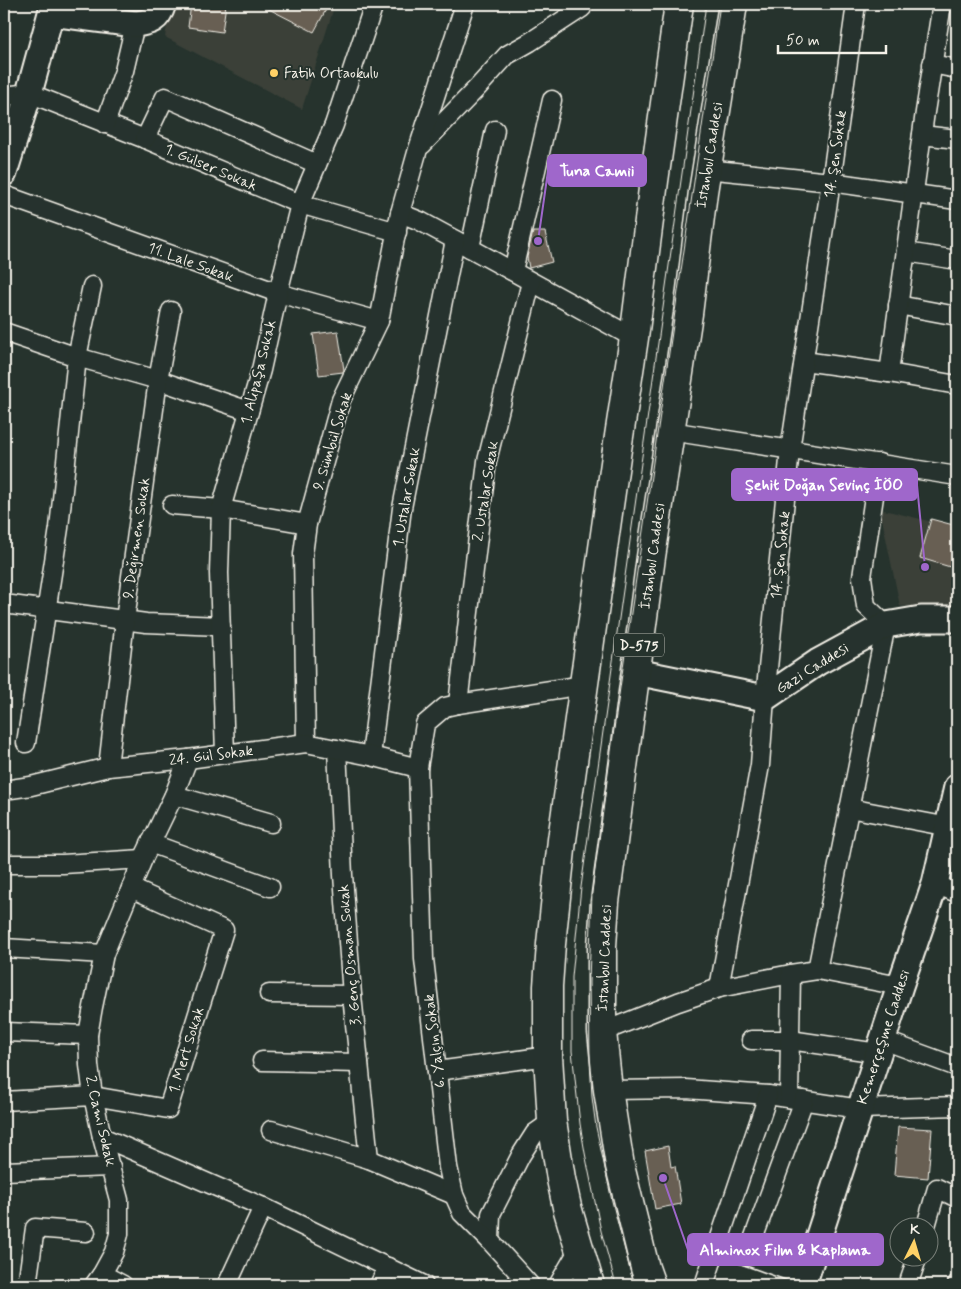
<svg xmlns="http://www.w3.org/2000/svg" width="961" height="1289" font-family="Mynerve,sans-serif">
<rect width="100%" height="100%" fill="#26332d"/>
<filter id="ink" filterUnits="userSpaceOnUse"><feTurbulence type="fractalNoise" baseFrequency=".02" numOctaves="2"/><feDisplacementMap in="SourceGraphic" scale="10" xChannelSelector="R" yChannelSelector="G"/><feConvolveMatrix kernelMatrix="1 2 1 2 8 2 1 2 1" color-interpolation-filters="sRGB"/></filter>
<g filter="url(#ink)">
<g fill="#3a4038">
<path d="M171 4H335L302 109 165 37Z"/>
<path d="M880 509 957 528V610L900 606Z"/>
</g>
<g fill="#685e53" stroke="#f4f1e8">
<path d="M191 4H226L222 32 188 27Z"/>
<path d="M259 4H329L314 32Z"/>
<path d="M533 232H545L552 262 529 268 527 257Z"/>
<path d="M338 331 344 370 343 372 319 375 313 334Z"/>
<path d="M931 519 957 526V569L920 558Z"/>
<path d="M898 1127 932 1129 928 1178 894 1175Z"/>
<path d="M668 1146 671 1167 675 1166 681 1204 655 1209 645 1151Z"/>
</g>
<g fill="none" stroke-linecap="round" stroke-linejoin="round">
<g stroke="#f4f1e8" stroke-width="21">
<g id="street">
<path d="M932 64 957 69"/>
<path d="M4 96 29 93 145 139 300 204 397 232"/>
<path d="M105 124 124 71 135 24"/>
<path d="M922 135 957 139"/>
<path d="M145 139 165 97 317 164"/>
<path d="M422 145 478 87 507 55 530 42 582 8 583 4"/>
<path d="M706 169 831 182 957 200"/>
<path d="M4 195 278 293 379 321"/>
<path d="M400 213 420 221 470 248 634 338"/>
<path d="M470 248 495 130"/>
<path d="M906 252 957 260"/>
<path d="M513 271 552 100"/>
<path d="M898 305 957 316"/>
<path d="M4 332 77 357 158 380 249 411"/>
<path d="M804 361 889 373 957 385"/>
<path d="M889 373 925 112 942 4"/>
<path d="M670 431 957 476"/>
<path d="M172 505 221 509 307 524"/>
<path d="M4 604 146 623 221 626"/>
<path d="M458 704 487 461 531 282"/>
<path d="M26 743 59 528 77 357 92 286"/>
<path d="M306 743 303 554 307 524 341 400 379 321 400 213 418 149 465 4"/>
<path d="M337 749 343 875 352 995 369 1159"/>
<path d="M225 754 219 573 221 509 261 370 278 293 300 204 334 125 374 4"/>
<path d="M371 756 402 508 455 240"/>
<path d="M108 767 125 620 158 380 171 311"/>
<path d="M4 790 31 786 108 767 188 759 306 743 371 756 418 768"/>
<path d="M174 795 271 823"/>
<path d="M849 808 949 827"/>
<path d="M150 843 270 887"/>
<path d="M4 864H63L143 859"/>
<path d="M935 884 957 893"/>
<path d="M4 948 104 954"/>
<path d="M817 970 886 625 866 606 862 577 879 463"/>
<path d="M719 988 760 765 765 698 790 450 831 182 856 4"/>
<path d="M269 994 352 995"/>
<path d="M4 1032 88 1035"/>
<path d="M602 1032 678 1002 719 988 791 974 817 970 900 986"/>
<path d="M751 1040H790L878 1053"/>
<path d="M883 1040 957 1067"/>
<path d="M262 1061 359 1063"/>
<path d="M437 1071 548 1056"/>
<path d="M608 1090 686 1089 768 1095 860 1109 957 1106"/>
<path d="M789 1098 791 974"/>
<path d="M4 1101 93 1096 168 1109 224 930 131 888"/>
<path d="M271 1130 369 1159 454 1195"/>
<path d="M102 1137 263 1207 424 1285"/>
<path d="M4 1171 111 1167"/>
<path d="M926 1226 937 1188 957 1198"/>
<path d="M490 1241 491 1214 521 1155 535 1133 552 1121"/>
<path d="M717 1245 806 1277"/>
<path d="M747 1256 804 1100"/>
<path d="M102 1274 123 1285"/>
<path d="M27 1285 35 1228 86 1232"/>
<path d="M94 1285 102 1274 114 1252 119 1234V1200L102 1137 93 1096 89 1065 88 1035 93 1007 104 954 143 859 174 795 188 759"/>
<path d="M227 1285 263 1207"/>
<path d="M379 1285 388 1267"/>
<path d="M530 1285 490 1241 462 1213 454 1195 448 1167 424 959 418 768 425 724 445 707 458 704 584 685"/>
<path d="M558 1285 579 1249"/>
<path d="M704 1285 768 1095"/>
<path d="M908 1285 918 1256"/>
<path d="M957 1285V1284"/>
</g>
</g>
<g stroke="#f4f1e8" stroke-width="29">
<g id="secondary">
<path d="M4 173 29 93 51 13 135 24C151 22 158 20 163 4"/>
<path d="M636 672 765 698 818 662 886 625 921 619H957"/>
<path d="M803 1285 900 986 935 884 957 787"/>
</g>
</g>
<g stroke="#f4f1e8" stroke-width="31">
<g id="highway">
<path d="M590 1285 567 1207 561 1179 552 1121 548 1056V986L551 944 562 840 616 456 634 338 654 181 679 4"/>
<path d="M651 1285 645 1268 620 1166 608 1090 602 1032V946L605 902 651 557 688 314 703 192 733 4"/>
</g>
</g>
<use href="#street" stroke="#26332d" stroke-width="18"/>
<use href="#secondary" stroke="#26332d" stroke-width="25"/>
<use href="#highway" stroke="#26332d" stroke-width="28"/>
<g stroke="#f4f1e8" stroke-width="1">
<path d="M616 1285 601 1231 585 1153 580 1124 572 1051V977L581 887 706 4"/>
<path d="M634 1285 612 1201 596 1127 592 1097 590 1060 589 982 592 892 614 729 720 4"/>
</g>
</g>
</g>
<circle fill="#ffd166" stroke="#26332d" stroke-width="2" cx="274" cy="73" r="5"/>
<g text-anchor="middle" stroke-width="4" stroke-linejoin="round" paint-order="stroke">
<rect fill="#26332d" stroke="#b6b8b0" stroke-width="1" x="614" y="633.5" width="50" height="23" rx="4"/>
<g font-size="14" font-weight="bold" fill="#f4f1e8">
<text x="639" y="650">D-575</text>
</g>
<g font-size="15" fill="#f4f1e8" stroke="#26332d" text-anchor="start">
<text x="284" y="78">Fatih Ortaokulu</text>
</g>
<g font-size="15" fill="#f4f1e8" stroke="#26332d">
<text transform="translate(835 154) rotate(-82)" y="5">14. Şen Sokak</text>
<text transform="translate(709 155) rotate(-81)" y="5">İstanbul Caddesi</text>
<text transform="translate(211 167) rotate(23)" y="5">1. Gülser Sokak</text>
<text transform="translate(191 262) rotate(20)" y="5">11. Lale Sokak</text>
<text transform="translate(258 372) rotate(-76)" y="5">1. Alipaşa Sokak</text>
<text transform="translate(332 441) rotate(-73)" y="5">9. Sümbül Sokak</text>
<text transform="translate(485 491) rotate(-81)" y="5">2. Ustalar Sokak</text>
<text transform="translate(406 497) rotate(-80)" y="5">1. Ustalar Sokak</text>
<text transform="translate(136 538) rotate(-82)" y="5">9. Değirmen Sokak</text>
<text transform="translate(780 555) rotate(-84)" y="5">14. Şen Sokak</text>
<text transform="translate(652 556) rotate(-82)" y="5">İstanbul Caddesi</text>
<text transform="translate(812 668) rotate(-32)" y="5">Gazi Caddesi</text>
<text transform="translate(211 755) rotate(-7)" y="5">24. Gül Sokak</text>
<text transform="translate(349 955) rotate(-95)" y="5">3. Genç Osman Sokak</text>
<text transform="translate(604 958) rotate(-88)" y="5">İstanbul Caddesi</text>
<text transform="translate(883 1037) rotate(-72)" y="5">Kemerçeşme Caddesi</text>
<text transform="translate(434 1041) rotate(-97)" y="5">6. Yalçın Sokak</text>
<text transform="translate(186 1050) rotate(-73)" y="5">1. Mert Sokak</text>
<text transform="translate(101 1121) rotate(77)" y="5">2. Cami Sokak</text>
</g>
</g>
<path fill="none" stroke="#9f67cb" stroke-width="2" d="M538 241L548 171M925 567L917 485M663 1178L688 1250"/>
<g fill="#9f67cb" stroke="#26332d" stroke-width="2">
<circle cx="538" cy="241" r="5"/>
<circle cx="925" cy="567" r="5"/>
<circle cx="663" cy="1178" r="5"/>
</g>
<g fill="#9f67cb" stroke="#9f67cb" stroke-width="2">
<rect x="548" y="155" width="98" height="31" rx="5"/>
<rect x="732" y="469" width="185" height="31" rx="5"/>
<rect x="688" y="1234" width="195" height="31" rx="5"/>
</g>
<g font-size="16" text-anchor="middle" font-weight="bold" fill="#fff">
<text x="597" y="176">Tuna Camii</text>
<text x="824" y="490">Şehit Doğan Sevinç İÖO</text>
<text x="785" y="1255">Alminox Film &amp; Kaplama</text>
</g>
<rect width="961" height="1289" fill="none" stroke="#26332d" stroke-width="20"/>
<rect x="10" y="10" width="941" height="1269" fill="none" stroke="#f4f1e8" stroke-width="2" filter="url(#ink)"/>
<g transform="translate(914 1242) rotate(5)"><circle r="24" fill="#26332d" stroke="#787f78"/>
<path d="M0-4L9 19L0 12L-9 19Z" fill="#ffd166"/>
<text y="-8" font-size="14" font-weight="bold" text-anchor="middle" fill="#f4f1e8">K</text>
</g>
<path d="M778 45v8h108v-8" fill="none" stroke="#f4f1e8" stroke-width="2.5"/>
<text x="786" y="45" font-size="15" fill="#f4f1e8" stroke="#26332d" stroke-width="4" paint-order="stroke">50 m</text>
</svg>
